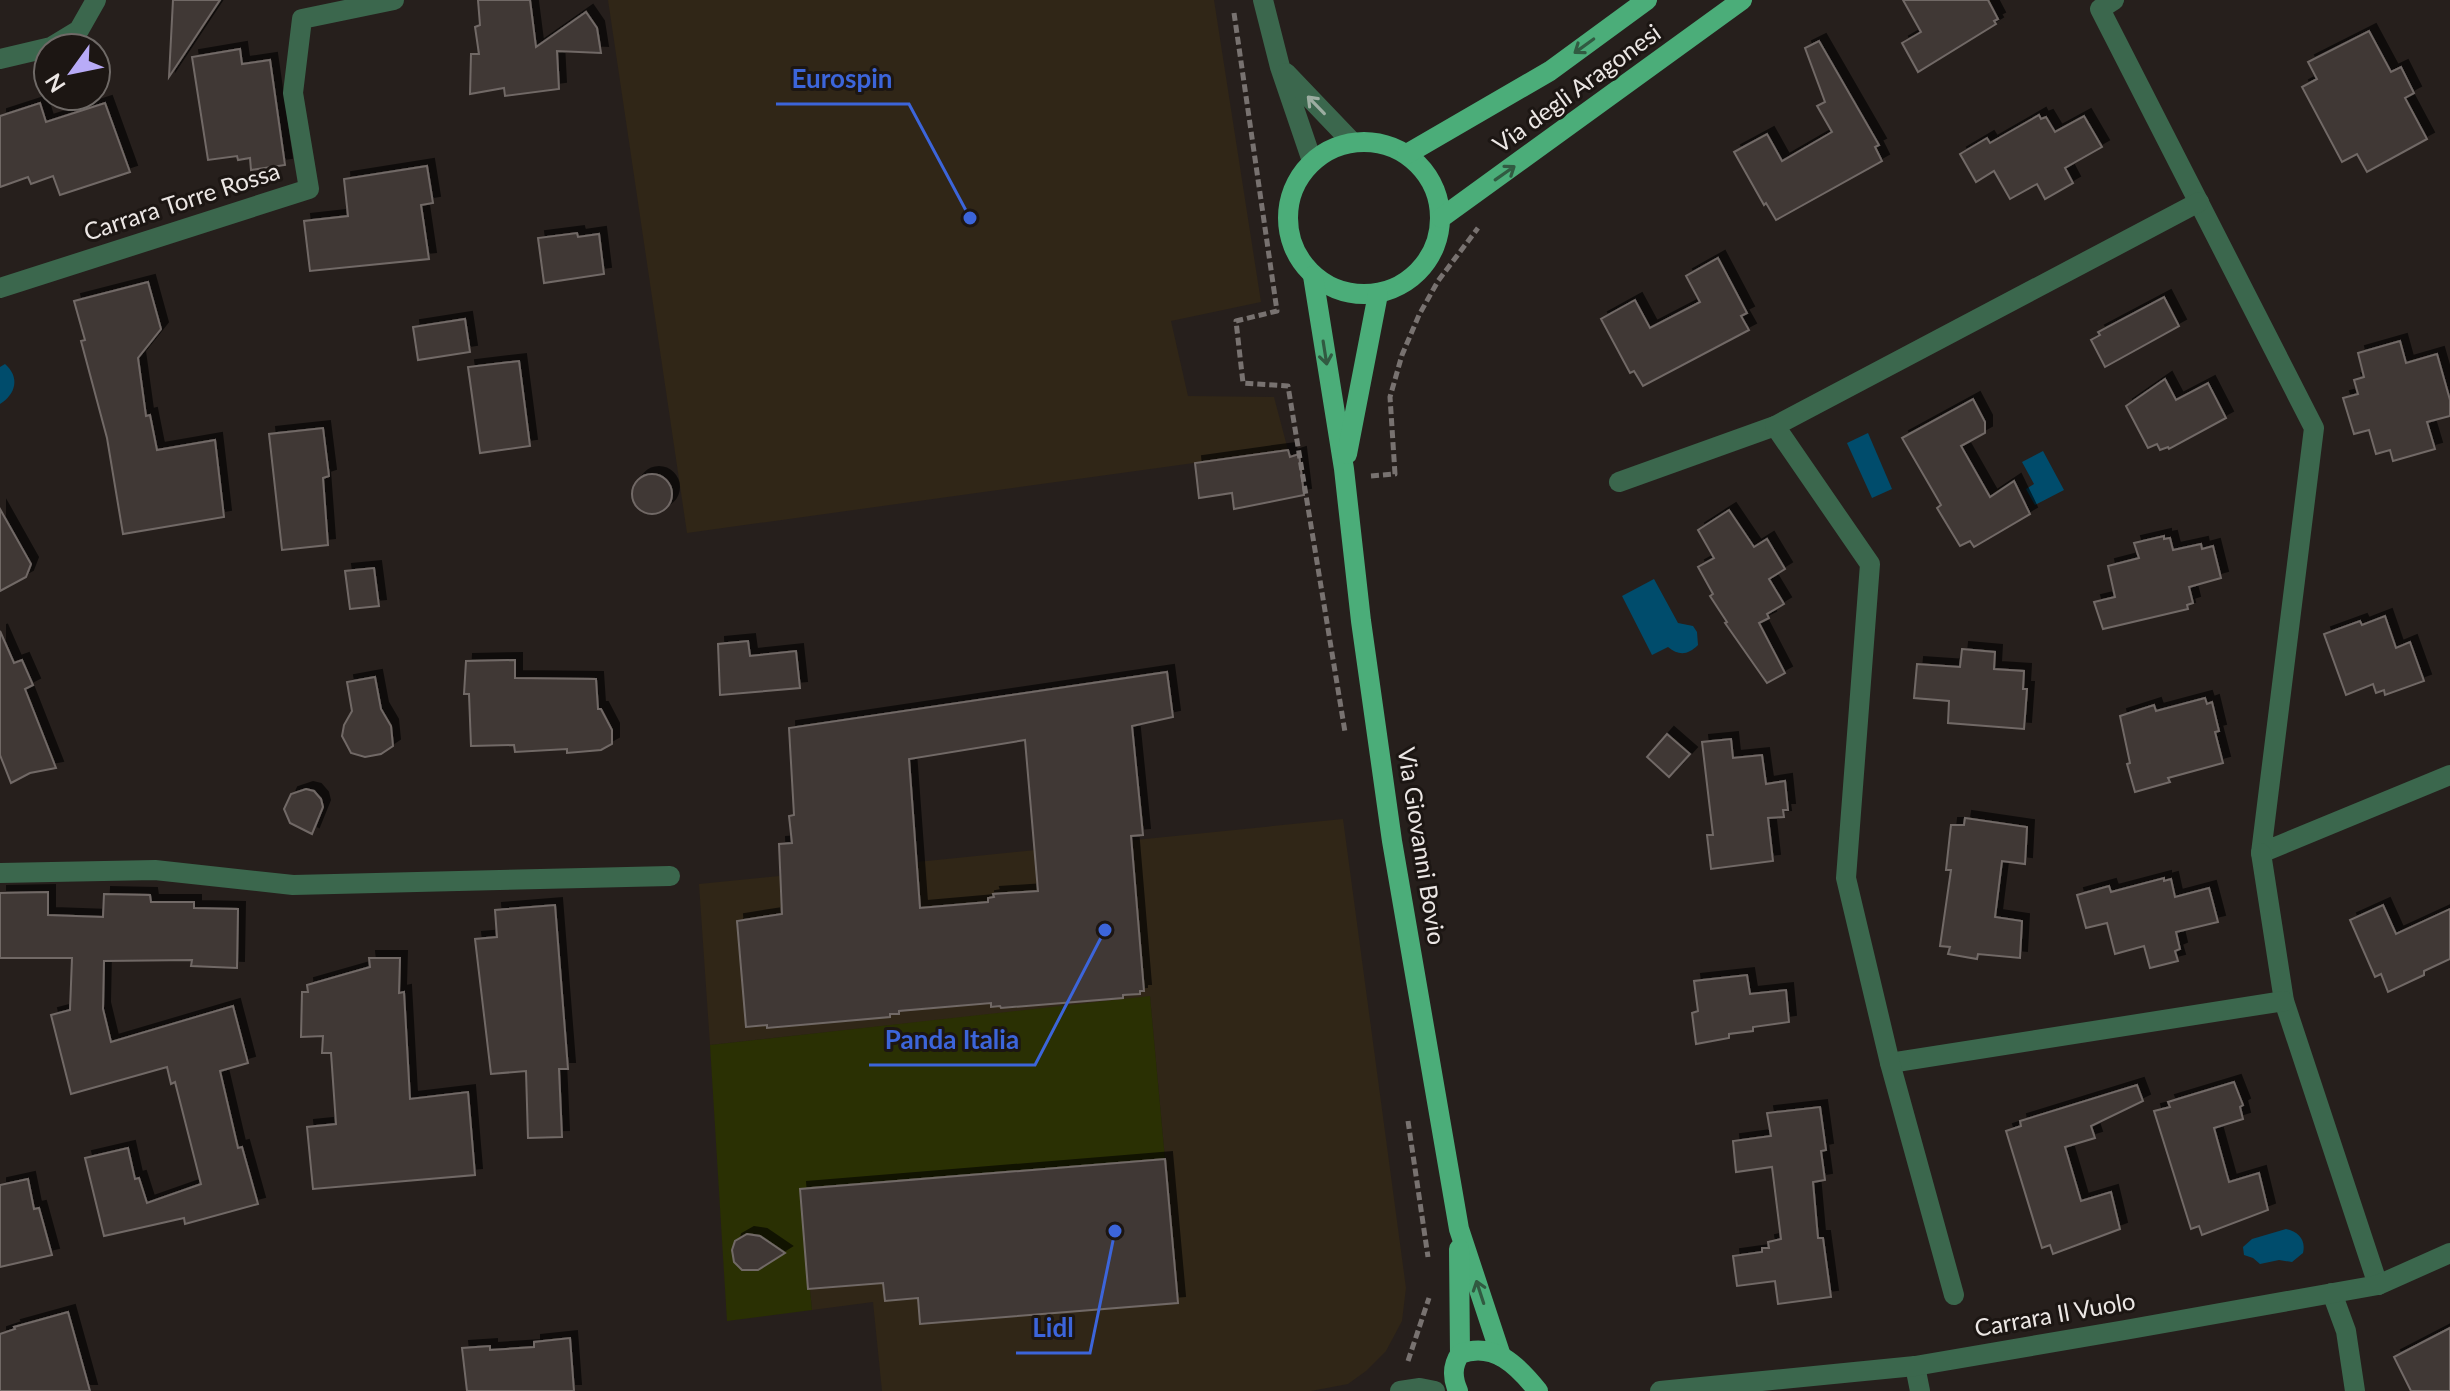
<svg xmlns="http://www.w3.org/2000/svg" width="2450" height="1391" font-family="Lato,sans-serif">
<defs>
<filter id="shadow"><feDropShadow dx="7" dy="-7" stdDeviation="0" flood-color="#0009"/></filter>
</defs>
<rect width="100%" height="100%" fill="#261f1c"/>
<g fill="#302617">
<path d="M608 0H1214L1261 302 1171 321 1188 396 1274 397 1288 450 687 533Z"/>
<path d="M1343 819 1406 1288 1402 1321 1386 1351 1366 1371 1348 1384 1311 1391H882L873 1302 812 1310 800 1189 1165 1159 1150 997 710 1045 699 884Z"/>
</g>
<path fill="#2a3003" d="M1150 996 1165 1159 800 1189 812 1310 727 1321 710 1045Z"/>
<g fill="#004c6c">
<path d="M5 364C20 377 16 394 0 404V367Z"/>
<path d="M1868 433 1892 489 1872 498 1847 443Z"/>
<path d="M2043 451 2064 490 2035 505 2026 489 2034 484 2022 462Z"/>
<path d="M1654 579 1678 623 1693 626 1697 632 1698 645C1688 655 1679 656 1668 647L1652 655 1622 596Z"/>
<path d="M2286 1229C2299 1232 2306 1240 2303 1253L2292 1262 2279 1260 2260 1264 2253 1258 2244 1255 2243 1247 2252 1239Z"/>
</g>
<g fill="#403836" stroke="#716966" stroke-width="2" fill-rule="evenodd" filter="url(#shadow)">
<path d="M173 0H220L169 77Z"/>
<path d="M478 0H530L536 47 586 12 597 28 601 53 557 51 559 89 505 96 504 88 470 94 471 54H479L475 27 480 25Z"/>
<path d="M1903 0H1988L1998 19 1994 21 1996 24 1918 72 1902 43 1921 32Z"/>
<path d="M2369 31 2391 72 2401 67 2414 93 2405 98 2427 139 2367 172 2357 154 2342 162 2302 87 2317 79 2308 62Z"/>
<path d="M1819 41 1879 145 1875 147 1882 161 1776 220 1766 203 1764 205 1734 152 1767 134 1782 161 1832 132 1817 106 1825 102 1805 48Z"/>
<path d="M240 49 242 64 270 60 285 165 251 170 250 158 238 160 237 156 208 160 192 57Z"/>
<path d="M40 103 46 122 105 103 130 172 60 195 53 176 31 184 28 177 0 187V116Z"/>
<path d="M2039 115 2041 119 2046 117 2055 132 2084 116 2102 147 2065 168 2073 183 2045 199 2037 184 2010 199 1994 171 1976 182 1960 154 1987 138 1990 143Z"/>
<path d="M427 166 433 203 421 205 429 259 310 271 304 221 348 216 344 179Z"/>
<path d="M577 233 578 237 599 234 604 274 544 283 538 238Z"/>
<path d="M1718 258 1747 313 1741 316 1749 330 1643 386 1634 371 1630 373 1601 319 1635 300 1650 328 1700 302 1686 276Z"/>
<path d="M148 282 161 329 138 358 146 416 150 415 157 450 215 440 224 517 123 534 107 438 81 341 85 340 74 301Z"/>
<path d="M2164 297 2179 326 2105 367 2091 340 2100 335 2098 332Z"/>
<path d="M465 319 470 352 418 360 413 327Z"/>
<path d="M2400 341 2406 363 2437 354 2450 400V416L2427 422 2435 449 2393 461 2390 450 2376 454 2369 430 2354 434 2343 398 2358 394 2354 380 2364 377 2358 353Z"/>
<path d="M519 361 530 446 480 453 468 367Z"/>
<path d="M2165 379 2176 400 2208 383 2226 418 2169 449 2168 447 2160 450 2157 444 2148 448 2126 406Z"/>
<path d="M1973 399 1985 422V433L1961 446 1990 497 2014 481 2030 514 1974 547 1970 541 1960 546 1937 508 1941 505 1902 438Z"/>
<path d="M323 428 329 476 323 478 328 545 282 550 269 434Z"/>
<path d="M1288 450 1290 457 1299 454 1304 495 1234 509 1232 493 1199 498 1195 463Z"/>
<circle cx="652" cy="494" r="20"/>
<path d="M0 509 31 564 26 577 0 591Z"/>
<path d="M1729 510 1754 547 1767 539 1785 569 1769 579 1784 604 1767 614 1769 618 1759 623 1785 673 1767 683 1725 623 1727 622 1710 596 1713 594 1698 567 1714 558 1698 530Z"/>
<path d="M2164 536V539L2170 538 2173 550 2201 544 2202 549 2213 546 2221 578 2189 587 2193 603 2187 605 2188 609 2103 629 2094 602 2115 597 2108 566 2139 558 2134 543Z"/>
<path d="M374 568 379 606 350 609 345 571Z"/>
<path d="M2385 616 2396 648 2410 642 2424 681 2385 695 2384 690 2376 693 2373 684 2346 695 2324 634 2360 621 2362 625Z"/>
<path d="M0 631 14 663 22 660 33 685 25 689 56 768 30 773 11 783 0 755Z"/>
<path d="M748 641 750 656 796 651 800 688 720 695 718 644Z"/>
<path d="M1962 649 1995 652 1994 669 2024 671 2023 689H2027L2024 729 1948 723 1949 701 1914 698 1917 664 1960 667Z"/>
<path d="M515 660V678L596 679 598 709H601L612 730V744L601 750 567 753V749L515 752 514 745 471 746 469 694H464L466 661Z"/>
<path d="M1167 672 1173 717 1132 726 1143 835 1131 836 1144 991H1140V994L1123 995V998L1001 1008 1000 1006 991 1007V1003L899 1011V1014H890V1017L767 1028V1025L746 1027 737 921 782 914 779 844 792 843 789 816 794 815 789 728ZM1025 740 1038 891 993 894 994 897 988 898V902L920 908 909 759Z"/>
<path d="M375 677 381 709 391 726 393 746 381 754 365 757 351 753 342 736 344 725 352 711 347 682Z"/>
<path d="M2205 698 2207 704 2212 702 2219 731 2215 732 2223 763 2168 778 2170 782 2135 792 2127 764 2130 763 2120 716 2154 705 2156 711Z"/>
<path d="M1667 734 1690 754 1669 777 1647 757Z"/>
<path d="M1731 739 1733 758 1762 755 1766 784 1785 781 1788 810H1783L1784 817 1768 818 1773 861 1711 869 1707 835H1713L1702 742Z"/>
<path d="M306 789 314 791 321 799 323 807 312 834 290 823 284 809 291 794Z"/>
<path d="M1965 818 2027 827 2025 864 2002 861 1995 917 2022 921 2020 958 1978 954 1977 959 1948 954 1950 947 1940 946 1951 870H1946L1951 825H1964Z"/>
<path d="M2164 878V881L2171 879 2175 897 2209 888 2218 922 2176 932 2180 949 2175 951 2178 961 2150 968 2144 946 2115 954 2107 923 2086 928 2077 895 2109 886 2111 892Z"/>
<path d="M48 892V915L103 917 104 894 150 895 151 902H194V908L238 909 237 968 191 966 192 960 104 961 103 1009 111 1042 233 1006 248 1063 220 1071 238 1148 242 1147 258 1204 185 1224 184 1218 104 1236 85 1158 128 1148 135 1179 139 1178 147 1203 201 1184 175 1082 171 1084 167 1067 71 1094 51 1015 70 1010 72 958H0V893Z"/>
<path d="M555 905 568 1069H559L562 1137 528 1138 526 1071 491 1074 475 939 497 937 495 910Z"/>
<path d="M2383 905 2396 934 2450 909V959L2424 971V975L2388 992 2381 974 2375 977 2350 920Z"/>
<path d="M369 958H400L399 993 404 992 410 1099 468 1092 475 1175 313 1189 307 1127 336 1124 331 1053H322L323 1036 301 1037 302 992H308L307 985 370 967Z"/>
<path d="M1747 975 1750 994 1786 990 1789 1022 1753 1027V1031L1729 1034V1038L1696 1044 1692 1013 1698 1011 1694 981Z"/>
<path d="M2234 1082 2243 1105 2240 1107 2243 1119 2214 1128 2229 1182 2259 1173 2268 1210 2202 1235 2199 1226 2191 1229 2154 1111 2170 1107 2168 1102Z"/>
<path d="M2137 1085 2143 1101 2091 1126 2095 1138 2065 1147 2081 1201 2111 1192 2120 1229 2053 1254 2050 1245 2042 1248 2006 1131 2021 1126 2020 1121Z"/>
<path d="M1820 1107 1826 1150 1821 1151 1825 1180 1813 1182 1818 1238H1823L1831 1297 1778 1304 1775 1281 1737 1286 1733 1256 1762 1252V1248H1769L1768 1242 1781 1239 1772 1167 1736 1172 1733 1141 1771 1136 1767 1113Z"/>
<path d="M1165 1159 1178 1303 920 1324 918 1298 885 1301 883 1283 808 1289 800 1189Z"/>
<path d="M28 1179 34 1209 39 1208 52 1255 0 1267V1185Z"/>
<path d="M747 1234 760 1236 785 1253 758 1270H742L734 1262 732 1250 735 1241Z"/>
<path d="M68 1312 90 1391H0V1334L15 1329 14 1327Z"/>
<path d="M2450 1328V1391H2411L2394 1357Z"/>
<path d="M570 1338 574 1391H467L462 1348 490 1346V1350L534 1347V1342Z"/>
</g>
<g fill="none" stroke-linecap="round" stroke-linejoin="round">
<g stroke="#787270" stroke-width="5" stroke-dasharray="8 4" stroke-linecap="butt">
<path d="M1234 13 1277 311 1236 321 1243 383 1288 386 1345 732"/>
<path d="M1371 476 1395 474 1390 397 1402 355 1419 315 1438 281 1478 228"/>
<path d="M1408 1121 1428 1257"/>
<path d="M1408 1361 1429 1298"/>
</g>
<g stroke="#3b674d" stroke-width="20">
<path d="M1263 0 1280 67 1312 161"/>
<path d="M2114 0 2100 9 2314 428 2261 853 2450 775"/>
<path d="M0 59 51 47 79 30 96 0"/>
<path d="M1286 73 1352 142"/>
<path d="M0 288 309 189 293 93 302 19 394 0"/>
<path d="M1619 482 1775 426"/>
<path d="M2261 853 2284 1001 2378 1285"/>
<path d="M0 873 155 870 293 885 670 876"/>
<path d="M1890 1063 2284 1001"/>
<path d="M2332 1293 2346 1331 2355 1391"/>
<path d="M1954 1295 1890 1063 1846 878 1870 564 1775 426 2199 202"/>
<path d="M1915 1366 1920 1391"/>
<path d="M1400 1391 1420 1388 1435 1391"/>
<path d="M1660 1391 1915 1366 2125 1330 2378 1285 2450 1253"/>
</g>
<g stroke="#4bad79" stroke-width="20">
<circle cx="1364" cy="218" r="76"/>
<path d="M1407 154 1550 71 1647 0"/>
<path d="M1441 218 1742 0"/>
<path d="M1313 276 1344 469 1361 621 1392 841 1459 1229 1501 1356"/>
<path d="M1347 454 1378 294"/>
<path d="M1459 1249 1460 1354"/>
<path d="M1458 1391C1452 1377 1452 1366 1460 1354 1494 1341 1518 1366 1538 1391"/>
</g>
</g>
<defs><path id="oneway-shaft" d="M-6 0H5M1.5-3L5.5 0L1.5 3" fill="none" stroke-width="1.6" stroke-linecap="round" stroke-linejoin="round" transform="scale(2)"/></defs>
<g stroke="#315a41">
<use href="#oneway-shaft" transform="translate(1584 46) rotate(144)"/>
<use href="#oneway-shaft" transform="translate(1505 173) rotate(-35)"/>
<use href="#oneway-shaft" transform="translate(1325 353) rotate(81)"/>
<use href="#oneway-shaft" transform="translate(1480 1292) rotate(-108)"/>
</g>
<use stroke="#9cada1" href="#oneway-shaft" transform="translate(1316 105) rotate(-134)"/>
<g text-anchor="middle" stroke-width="6" stroke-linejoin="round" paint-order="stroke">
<g font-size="24" fill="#ece7e5" stroke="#1c1613">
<text transform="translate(1577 89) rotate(-36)" y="8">Via degli Aragonesi</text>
<text transform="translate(182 202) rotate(-18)" y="8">Carrara Torre Rossa</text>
<text transform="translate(1421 846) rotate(81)" y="8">Via Giovanni Bovio</text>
<text transform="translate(2055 1315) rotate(-10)" y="8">Carrara Il Vuolo</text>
</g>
</g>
<path fill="none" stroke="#3c65da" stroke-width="3" d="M970 218L909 104H776M1105 930L1035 1065H869M1115 1231L1090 1353H1016"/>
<g fill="#3c65da" stroke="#1c1613" stroke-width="3">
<circle cx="970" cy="218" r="8"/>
<circle cx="1105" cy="930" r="8"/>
<circle cx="1115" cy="1231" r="8"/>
</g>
<g font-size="26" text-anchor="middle" font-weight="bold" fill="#3c65da" stroke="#1c1613" stroke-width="6" stroke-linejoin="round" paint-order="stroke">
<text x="842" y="88">Eurospin</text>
<text x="952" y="1049">Panda Italia</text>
<text x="1053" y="1337">Lidl</text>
</g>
<g transform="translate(72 72) rotate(237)"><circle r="38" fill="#1c1613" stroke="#6f6a67" stroke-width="2"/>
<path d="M0-6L14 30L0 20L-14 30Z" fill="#b8abf7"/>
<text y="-12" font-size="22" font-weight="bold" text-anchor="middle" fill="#ece7e5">N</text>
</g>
</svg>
